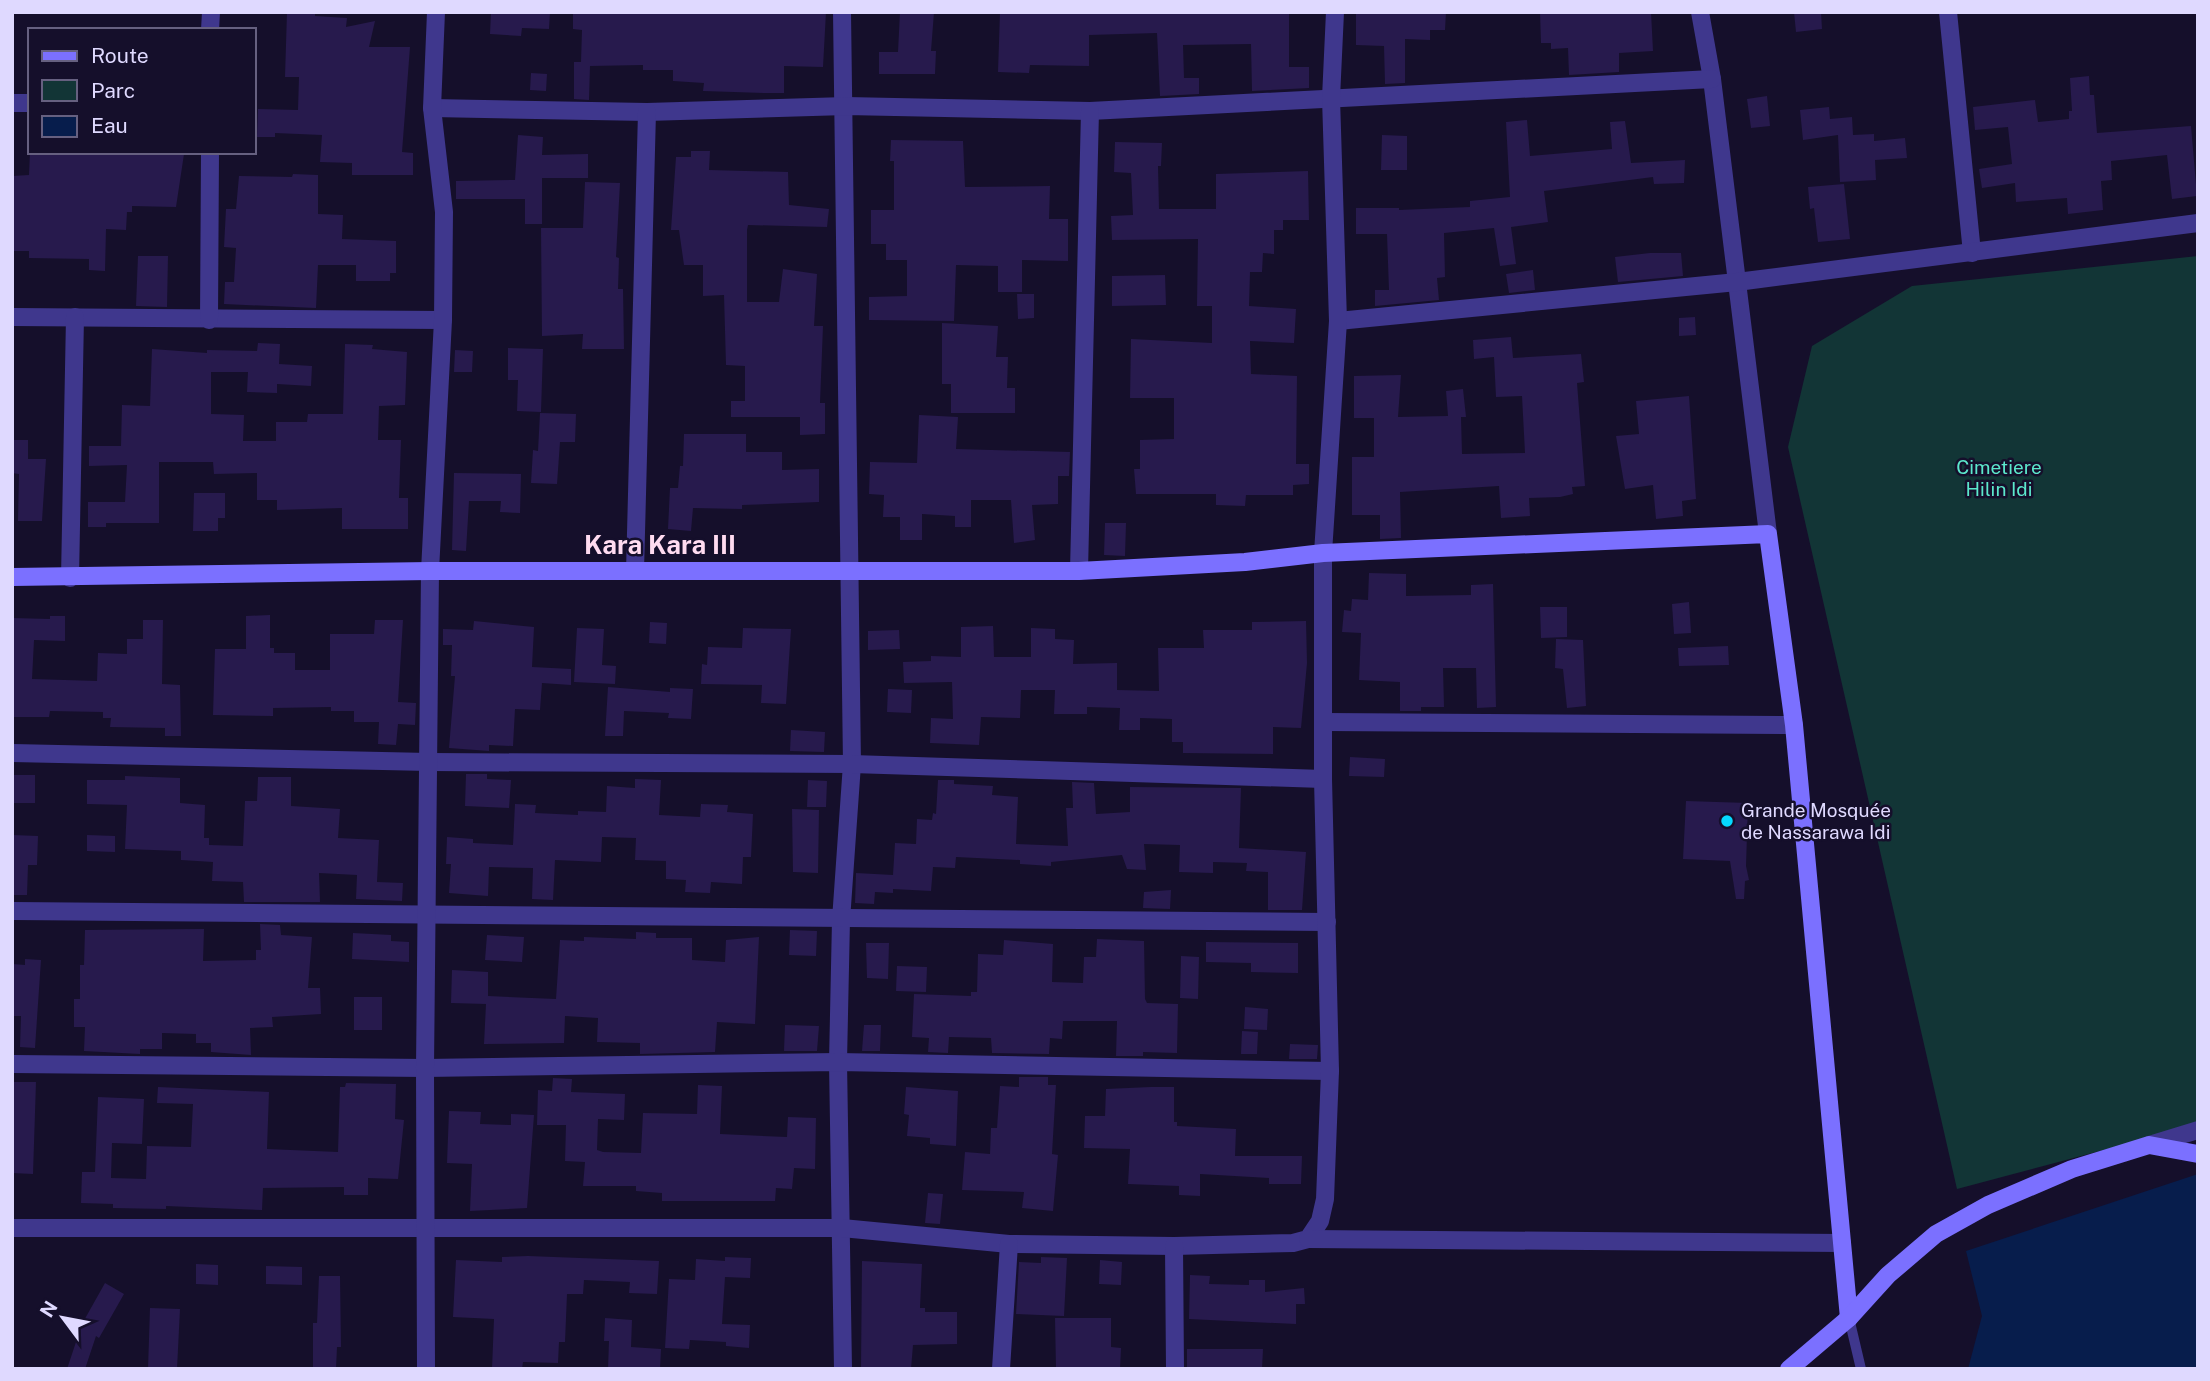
<svg xmlns="http://www.w3.org/2000/svg" width="2210" height="1381" font-family="'Public Sans',sans-serif">
<rect width="100%" height="100%" fill="#150f2b"/>
<path fill="#123536" d="M2198 256V1125L1957 1189 1788 447 1812 346 1912 286Z"/>
<path fill="#071d4c" d="M2198 1174V1369H1968L1982 1316 1966 1251Z"/>
<g fill="#271a4d">
<path d="M287 12H315V16L347 18 346 27 375 21 369 47H410L402 152 413 153V175H352V163L320 162 322 135 275 133V137H257L258 109 298 110 299 77H285Z"/>
<path d="M491 12H550L549 29 522 28 521 36 490 34Z"/>
<path d="M573 12H826L823 67 784 66V93H764L703 91 704 83 673 81V70H643V65L590 66 589 100 574 99V62H581L582 30 573 29Z"/>
<path d="M900 12H934L931 51H936L935 74H879V52H898Z"/>
<path d="M1000 12H1289V67H1309V88L1252 91 1251 44 1183 45 1184 78H1199V94L1160 96 1157 33 1089 35V66L1030 65 1029 73 998 72Z"/>
<path d="M1356 12H1446L1445 30H1430V40L1405 39V83L1385 84 1384 46 1356 45Z"/>
<path d="M1540 12H1651L1653 51 1619 53V72L1569 75 1568 48 1551 49V43H1541Z"/>
<path d="M1794 12H1821L1822 29 1796 32Z"/>
<path d="M531 73 547 74 546 91 530 90Z"/>
<path d="M2089 76 2090 95H2094L2097 133 2191 126 2197 196 2172 199 2167 155 2111 161 2112 180 2101 181 2103 210 2068 214 2067 198 2016 202 2015 183 1982 188 1979 169 2012 164 2008 127 1975 130 1973 107 2035 100 2038 122 2069 119V111H2072L2070 78Z"/>
<path d="M1767 96 1770 126 1751 128 1747 99Z"/>
<path d="M1829 107 1830 119 1852 117 1853 135 1874 134V141L1905 138 1907 158 1875 160 1876 180 1840 182 1838 135 1803 140 1800 110Z"/>
<path d="M1527 120 1530 156 1612 149 1610 122 1625 121 1631 163 1685 160 1684 183 1654 184 1653 177 1544 191 1548 222 1511 227 1516 264 1500 266 1494 228 1444 233 1445 277 1437 278 1439 300 1375 306V290H1389L1387 234H1356V208H1399V210L1470 207V201L1510 197 1506 122Z"/>
<path d="M518 135 543 137 542 155 588 154V178H542V224H525V199H456V181L515 180Z"/>
<path d="M1382 135 1407 136V170H1381Z"/>
<path d="M891 140 963 141 965 187 1050 186 1049 219H1068V261L1022 260V292H998V266L956 265 954 321 869 320V297L907 296V260H886V244H871V210H894V161H890Z"/>
<path d="M1115 142 1162 143 1161 166H1158L1159 209H1216V174L1308 171 1309 220H1283V230H1274V254L1263 253 1262 272H1250L1249 306 1296 309 1294 343 1250 341 1251 374 1297 376 1296 464H1309V484L1293 485V495H1246L1245 506 1216 505V494H1136L1134 469H1140V440L1174 439V398H1130L1131 339 1212 343V306H1197L1198 239 1112 240 1111 216 1133 215 1131 173 1114 172Z"/>
<path d="M691 151H710L709 170 788 172 789 205 829 209 827 227 748 225 747 230V302H779L783 269 817 274 814 326H823L820 403H825V434L800 435V417H731V401H745V366L726 365 724 295 703 296V265H684L679 230H671L676 157H691Z"/>
<path d="M30 152 184 154 176 207 132 206V212H127L126 230 106 229 105 271 89 270V259L29 258V251H12V176L29 175Z"/>
<path d="M293 174 318 175V214L343 215 342 239 396 241V273H390V281H356V265H318L316 308 224 304 225 282H234L236 248 224 247 226 209H236L239 176 292 177Z"/>
<path d="M585 182 620 183 616 257 619 258 618 289H623L624 349H582L583 334 542 336 541 228H583Z"/>
<path d="M1844 184 1850 239 1818 242 1814 208 1810 209 1808 187Z"/>
<path d="M1650 253H1681L1683 276 1618 282 1615 257Z"/>
<path d="M138 256H168L167 307 136 306Z"/>
<path d="M1533 270 1535 290 1509 293 1506 274Z"/>
<path d="M1165 275 1166 305 1112 306V276Z"/>
<path d="M1017 294H1034V318L1018 319Z"/>
<path d="M1695 317 1696 335 1679 336V318Z"/>
<path d="M942 323 998 326 996 357H1008L1007 388H1015V413H951V384H942Z"/>
<path d="M1511 337 1513 358 1581 354 1584 382 1577 383 1585 486 1572 487 1573 494 1560 497 1529 498 1530 516 1501 518 1499 486 1400 492 1401 538 1380 539V515H1352V457H1374V418H1354V376L1401 375 1398 417 1448 416 1446 391 1463 389 1466 417H1461L1462 454 1525 453 1522 396 1496 397 1494 357 1474 359 1473 340Z"/>
<path d="M258 343 280 344 279 364 312 366 311 386 277 384V393L247 392 248 372H211V414L244 415 243 441H276V422H307L308 414H343L345 344 373 345 372 349 407 352 405 405 379 406 378 440H401L399 498H408V529H342V508L277 510V500H257V473L214 474 213 462H159V523H106V527H88V502H125L127 465 89 466V446H121L122 405 150 406 152 349 207 353V350L257 351Z"/>
<path d="M508 348 543 349 541 412 517 411 518 380H508Z"/>
<path d="M455 350 473 351 472 372H454Z"/>
<path d="M1689 396 1696 499 1682 501 1683 516 1656 519 1653 485 1625 489 1616 436 1639 434 1636 401Z"/>
<path d="M540 413 576 414 575 442H560L557 484 531 483 533 450 538 451Z"/>
<path d="M919 415 958 417 956 449 1070 452 1069 476H1058V504L1032 505 1035 540 1014 543 1011 500H971V527H955V516L922 514V540H900V517H883L884 495 869 494 870 462 917 463Z"/>
<path d="M684 434H746V452H782V470L819 469V502L742 505V509L693 508 691 531 668 529 670 488H678L680 466H683Z"/>
<path d="M12 440H28V459H46L42 521H18L19 474 12 473Z"/>
<path d="M454 473 521 474 520 513 500 512 501 501H469L466 551 452 550Z"/>
<path d="M194 493H225V518H218V531H193Z"/>
<path d="M1105 523H1126L1125 556 1104 555Z"/>
<path d="M1369 573 1406 574V596L1471 595V585L1493 584 1496 707 1477 708 1476 668H1443L1444 707H1421V711H1400V682L1359 680 1361 633 1342 632 1344 610 1351 611 1352 599 1368 600Z"/>
<path d="M1689 602 1691 633 1674 634 1672 604Z"/>
<path d="M1540 607H1567V637L1541 638Z"/>
<path d="M270 615V648H274V653H295V670H330V634H374L375 620H403L398 702 416 703 415 725 398 724 396 745 378 744 379 722H354V711H331V707L273 708V716L213 715 215 649H246V616Z"/>
<path d="M50 616H65V641L34 640 32 679 97 681 98 653 127 654V639H143V620H163L162 684 180 685 181 736H165V728L110 727 111 718H103V712L50 711 49 717H12V618L50 619Z"/>
<path d="M474 621 534 627 532 667 571 669V685L542 683 540 710 515 709 513 746 489 745V751L449 748 455 676H451L452 645H443V629L473 630Z"/>
<path d="M1306 621 1307 663 1301 728 1273 727V754L1183 753V742H1172V719L1140 718V730H1119L1120 708 1087 707V714H1054L1055 690H1021L1020 718 981 717 979 745 930 743 931 718 953 719 952 682 904 683 903 662 931 661V656L961 657V627L993 626 994 657H1031V628L1055 629V639L1074 640 1073 664 1117 663V690L1159 691 1158 648H1204L1203 630H1252V622Z"/>
<path d="M650 622 667 623 666 644 649 643Z"/>
<path d="M577 628 604 629 602 665 616 666 615 684 574 682Z"/>
<path d="M743 628 791 629 786 704 761 703 762 685 701 684 702 664 707 665 708 647 742 648Z"/>
<path d="M899 630 900 649 868 650V631Z"/>
<path d="M1556 639 1583 640 1586 706 1567 708 1563 669 1555 668Z"/>
<path d="M1728 646 1729 665 1679 666 1678 648Z"/>
<path d="M608 687 670 692V688L693 689 691 719 668 718 669 713 624 711 623 736H605Z"/>
<path d="M888 689 912 690 911 713 887 712Z"/>
<path d="M791 730 825 732 824 752 790 751Z"/>
<path d="M1350 757 1385 759 1384 777 1349 776Z"/>
<path d="M466 774H487V779L511 780 509 808 465 806Z"/>
<rect x="12" y="775" width="23" height="28"/>
<path d="M125 776 180 778V803L205 805 204 838H209V845L243 846 245 801H257L258 777H291V806L340 809 338 838 379 840 377 882 403 883 402 901 356 899 357 875 319 873 320 902H244L243 882 212 881 213 862 181 860V851L125 849 127 805 87 804V780H125Z"/>
<path d="M635 779 661 780 659 815 700 817 701 804 728 805 727 812 753 814 751 857H743L742 884 711 882 710 893 685 892 686 880 666 879V861L635 860 636 838 602 837 601 862 555 860 553 900 532 899 533 868 489 867 488 896 449 893 451 864H446L447 837 473 839V843L513 845 515 804 536 805 535 813 578 815V811L606 812 607 786 635 788Z"/>
<path d="M808 780 827 781 826 807H807Z"/>
<path d="M938 780H954V784L993 786 992 795 1018 797 1016 844 1068 846 1066 808H1073L1072 782 1094 783 1096 814 1130 812V787L1241 788 1239 848 1306 852 1302 910H1268V872L1246 871 1247 863 1213 862V873L1179 872 1180 845 1144 844 1146 870 1127 869 1122 855 1051 862V866L1020 864V860L956 857 955 868 933 867 931 891 893 889V893L875 892 874 904 855 903 856 873 893 875 895 843 916 844 917 819 932 820 933 813 936 814Z"/>
<path d="M1686 801 1748 803 1746 866 1749 880 1745 881 1744 899H1736L1730 861 1683 859Z"/>
<path d="M792 809 819 810 818 873 793 872Z"/>
<path d="M12 835 38 836 37 865H28L27 895H12Z"/>
<path d="M87 835 115 836V852L87 851Z"/>
<path d="M1171 890 1170 909 1143 908 1144 892Z"/>
<path d="M260 924 280 925 281 935 312 937 308 988H320L321 1014 272 1017 273 1027 250 1028 251 1055 211 1052V1043H196V1034L162 1033V1049H140V1054L84 1051 85 1027H74V999H80V965H84L85 930 204 929 203 961 256 960V950H261Z"/>
<path d="M790 930 817 931 816 956 789 955Z"/>
<path d="M636 932 656 933V938H692V960L725 962 726 940 759 937 755 1024 717 1022 715 1052 640 1054V1043L597 1042 598 1018 565 1016 564 1043 484 1044 486 1004 451 1003 452 970 488 972V996L556 999 560 940 584 941V937L636 939Z"/>
<path d="M353 933 391 935V941L409 942V962L352 959Z"/>
<path d="M487 935 524 937 522 962 485 960Z"/>
<path d="M1097 939 1144 941 1145 999 1147 1003 1178 1004 1177 1053 1143 1052V1056H1116L1117 1021H1063L1062 1039 1050 1038 1049 1054 992 1053 991 1038 949 1037 948 1053 928 1052 929 1038 912 1037 914 994 971 996V992H977L978 954 1003 955 1004 940 1053 944 1052 982 1083 983 1084 957H1096Z"/>
<path d="M1206 942 1298 943V973L1251 972V963L1206 962Z"/>
<path d="M866 943H889L888 979 867 978Z"/>
<path d="M1181 956 1199 957 1198 999 1180 998Z"/>
<path d="M25 959 41 960 35 1048 20 1047 21 1016H12V964L25 965Z"/>
<path d="M897 966 927 967 926 992 896 991Z"/>
<rect x="354" y="997" width="28" height="33"/>
<path d="M1245 1007 1268 1009 1267 1030 1244 1029Z"/>
<path d="M785 1025 819 1026 817 1051H784Z"/>
<path d="M864 1025H881L880 1051H862Z"/>
<path d="M1242 1031 1258 1032 1257 1054H1241Z"/>
<path d="M1290 1044 1318 1045 1317 1059H1289Z"/>
<path d="M1019 1077H1048V1085H1056L1052 1154 1058 1155 1053 1211 1022 1208 1024 1192 962 1190 965 1152 990 1154 991 1128H997L1000 1086 1019 1087Z"/>
<path d="M553 1078 572 1079 571 1092 625 1094 624 1120 598 1119 597 1150 603 1152 641 1153 643 1113 697 1114 698 1085 722 1086 720 1134 787 1137 788 1117 816 1118 815 1169 794 1168 792 1189 776 1188 775 1201H662V1193L636 1191V1186H583L585 1162 565 1161 566 1125H537L538 1090 552 1091Z"/>
<path d="M12 1082H36L33 1174 12 1173Z"/>
<path d="M346 1083 396 1084 395 1119 404 1120 398 1179 368 1178V1195H344V1187L263 1188 262 1210 166 1206V1209L113 1208V1204L81 1203 82 1172H95L98 1097 144 1099 142 1144 112 1143 111 1178 146 1179 147 1146 191 1147 193 1104 157 1103 158 1087 269 1092 267 1149 338 1152 340 1087H345Z"/>
<path d="M906 1087 958 1091 956 1146 930 1144V1138L907 1136 909 1115 904 1114Z"/>
<path d="M1151 1087H1174V1122H1177V1126L1236 1129 1235 1156H1302L1301 1184H1269V1178L1200 1174V1196L1179 1195V1186L1128 1184 1130 1149 1084 1148 1085 1116H1105L1106 1089Z"/>
<path d="M449 1111 481 1112 480 1124 511 1125V1114L534 1115 527 1208 470 1211 472 1164 447 1163Z"/>
<path d="M928 1193 943 1194 940 1224 925 1223Z"/>
<path d="M528 1256 659 1261 657 1294 629 1293 630 1282 584 1280 583 1294H567L565 1342H559L558 1363 523 1362 522 1369H492L494 1319 453 1317 456 1260 502 1262V1257Z"/>
<path d="M725 1257 751 1258 750 1278 725 1277 722 1324 750 1325 749 1348 726 1346V1342L690 1340 689 1349 665 1348 669 1279 695 1280 696 1259 725 1261Z"/>
<path d="M1041 1257 1067 1258 1064 1316 1016 1314 1019 1262 1041 1263Z"/>
<path d="M1100 1260 1122 1262 1121 1285 1099 1284Z"/>
<path d="M862 1261 922 1264 920 1308H925V1312H957V1344L913 1345 911 1369H861Z"/>
<path d="M196 1264 218 1265V1285L196 1284Z"/>
<path d="M266 1266 302 1267V1285L266 1284Z"/>
<path d="M1190 1275 1210 1276 1209 1284 1249 1285V1280H1265V1292L1304 1288 1305 1304H1296V1324L1189 1319Z"/>
<path d="M319 1276H340L341 1347H337L336 1369H313V1323H317Z"/>
<path d="M105 1283 124 1294 99 1338 96 1336 85 1369H67L82 1324Z"/>
<path d="M150 1308 180 1309 177 1369H148Z"/>
<path d="M605 1318 632 1320 631 1347 661 1349 660 1369H608L609 1341H604Z"/>
<path d="M1055 1318H1111V1347L1121 1348 1120 1369H1056Z"/>
<path d="M1187 1349H1263L1262 1369H1187Z"/>
</g>
<g fill="none" stroke-linecap="round" stroke-linejoin="round">
<path stroke="#3f378d" stroke-width="10" d="M1849 1318 1861 1369"/>
<g stroke="#3f378d" stroke-width="18">
<path d="M842 12 852 764 841 920 838 1062 843 1369"/>
<path d="M1700 12 1712 79 1768 534"/>
<path d="M1948 12 1972 253"/>
<path d="M210 30 211 12"/>
<path d="M12 103H30"/>
<path d="M432 108 647 112 846 106 1090 111 1712 79"/>
<path d="M12 317 443 320"/>
<path d="M209 320 210 152"/>
<path d="M1338 321 1737 282 2198 223"/>
<path d="M635 571 647 112"/>
<path d="M1079 571 1090 111"/>
<path d="M70 578 75 317"/>
<path d="M1325 722 1794 725"/>
<path d="M12 753 429 762 852 764 1323 779"/>
<path d="M12 911 1327 922"/>
<path d="M12 1064 425 1068 838 1062 1330 1071"/>
<path d="M2149 1145 2198 1130"/>
<path d="M12 1228H842L1009 1244 1174 1246 1293 1243 1308 1239 1320 1221 1325 1199 1330 1071 1323 779V553L1338 321 1331 98 1335 12"/>
<path d="M1308 1239 1842 1243"/>
<path d="M1174 1246 1175 1369"/>
<path d="M426 1369 425 1068 430 571 443 320 444 212 432 108 436 12"/>
<path d="M1001 1369 1009 1244"/>
</g>
<g stroke="#7b70ff" stroke-width="18">
<path d="M12 577 430 571H1079L1245 562 1323 553 1768 534 1794 725 1849 1318"/>
<path d="M1789 1369 1849 1318 1888 1275 1936 1234 1988 1205 2072 1169 2149 1145 2198 1154"/>
</g>
</g>
<circle fill="#05d9ff" stroke="#150f2b" stroke-width="2.5" cx="1727" cy="821" r="7"/>
<g text-anchor="middle" stroke-width="5" stroke-linejoin="round" paint-order="stroke">
<g font-size="19" fill="#5ce8cc" stroke="#150f2b">
<text x="1999" y="474">Cimetiere<tspan x="1999" dy="22">Hilin Idi</tspan></text>
</g>
<g font-size="19" fill="#dfd9ff" stroke="#150f2b" text-anchor="start">
<text x="1741" y="817">Grande Mosquée<tspan x="1741" dy="22">de Nassarawa Idi</tspan></text>
</g>
<g font-size="26" font-weight="bold" fill="#ffdbf0" stroke="#150f2b">
<text x="660" y="554">Kara Kara III</text>
</g>
</g>
<rect width="2210" height="1381" fill="none" stroke="#dfd9ff" stroke-width="28"/>
<rect x="28" y="28" width="228" height="126" fill="#150f2b" stroke="#666080" stroke-width="2"/>
<rect x="42" y="51" width="35" height="10" fill="#7b70ff" stroke="#666080" stroke-width="2"/>
<text x="91" y="63" font-size="21" fill="#dfd9ff">Route</text>
<rect x="42" y="80" width="35" height="21" fill="#123536" stroke="#666080" stroke-width="2"/>
<text x="91" y="98" font-size="21" fill="#dfd9ff">Parc</text>
<rect x="42" y="116" width="35" height="21" fill="#071d4c" stroke="#666080" stroke-width="2"/>
<text x="91" y="133" font-size="21" fill="#dfd9ff">Eau</text>
<g transform="translate(63 1318) rotate(302)" stroke="#150f2b" stroke-width="5" paint-order="stroke">
<path d="M0-5L12 26L0 18L-12 26Z" fill="#dfd9ff"/>
<text y="-10" font-size="19" font-weight="bold" text-anchor="middle" fill="#dfd9ff">N</text>
</g>
</svg>
